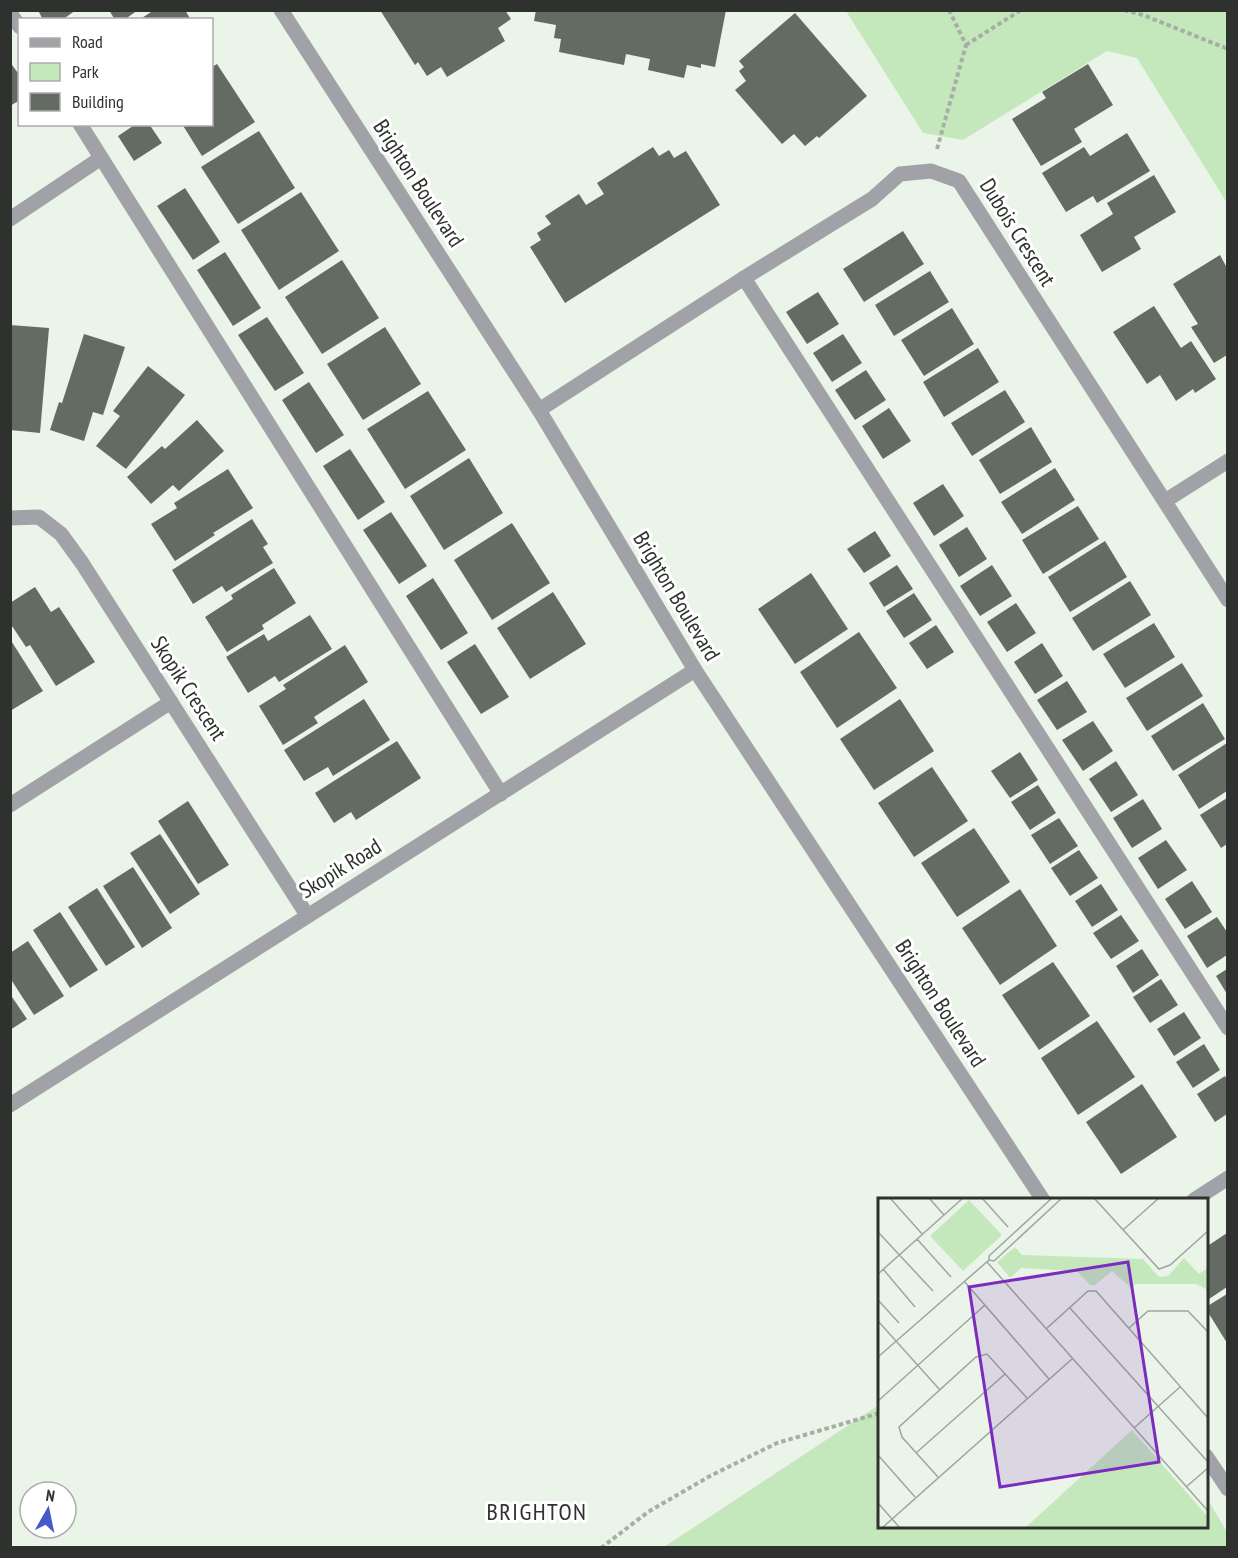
<svg xmlns="http://www.w3.org/2000/svg" width="1238" height="1558" font-family="'PT Sans Narrow',sans-serif">
<rect width="100%" height="100%" fill="#ebf4e9"/>
<g fill="#c4e8bc">
<path d="M846 11H1227V203L1137 58 1107 51 963 140 923 133Z"/>
<path d="M879 1405 880 1526H1206L1207 1498 1227 1532V1547H664Z"/>
</g>
<g fill="#646b62">
<path d="M38 10H76L62 20H43Z"/>
<path d="M109 10H138L124 20H115Z"/>
<path d="M154 10H185L191 20H139Z"/>
<path d="M380 10H505L511 19 498 28 505 41 447 77 441 67 427 76 418 62 415 65Z"/>
<path d="M536 10H726L715 67 701 64V68L687 65 684 78 648 70 650 59 626 54 624 65 559 52 561 39 554 38 556 25 534 21Z"/>
<path d="M795 13 867 96 819 138 817 136 805 146 794 134 782 144 735 90 746 81 739 71 744 67 739 61Z"/>
<path d="M10 62 20 76V100L10 106Z"/>
<path d="M217 64 255 122 202 156 182 124H212V67Z"/>
<path d="M1088 64 1113 105 1074 129 1082 142 1041 166 1012 119 1046 98 1042 92Z"/>
<path d="M136 124H149L162 143 134 161 118 136Z"/>
<path d="M259 131 295 188 238 224 201 167Z"/>
<path d="M1127 133 1150 171 1097 203 1093 196 1066 212 1042 173 1084 147 1090 156Z"/>
<path d="M653 147 659 156 669 150 674 158 686 151 720 205 565 303 530 247 541 240 537 233 551 224 545 216 579 194 586 205 604 194 597 183Z"/>
<path d="M1154 175 1176 212 1134 237 1141 249 1102 272 1080 235 1113 214 1107 203Z"/>
<path d="M185 188 220 242 193 260 157 206Z"/>
<path d="M301 192 339 251 279 290 241 230Z"/>
<path d="M903 231 924 264 864 302 843 269Z"/>
<path d="M225 252 261 308 233 326 197 270Z"/>
<path d="M1220 255 1227 268V355L1214 363 1191 327 1198 324 1173 284Z"/>
<path d="M342 260 379 318 322 354 285 297Z"/>
<path d="M930 271 949 302 894 336 875 305Z"/>
<path d="M818 292 839 324 807 344 786 312Z"/>
<path d="M1154 306 1181 348 1191 341 1216 379 1195 393 1193 389 1176 401 1160 375 1147 384 1113 332Z"/>
<path d="M952 308 974 344 924 376 901 340Z"/>
<path d="M267 317 304 373 275 391 238 335Z"/>
<path d="M10 325 49 328 40 433 10 430Z"/>
<path d="M385 327 421 384 363 420 327 364Z"/>
<path d="M84 334 125 347 103 415 93 412 84 441 50 430 59 402 62 403Z"/>
<path d="M843 334 862 363 832 382 813 353Z"/>
<path d="M978 348 999 382 944 417 923 382Z"/>
<path d="M148 366 185 395 126 469 96 446 120 416 113 411Z"/>
<path d="M866 370 886 400 855 420 835 390Z"/>
<path d="M309 382 344 435 316 453 282 400Z"/>
<path d="M1005 390 1025 422 972 456 951 423Z"/>
<path d="M428 391 466 450 405 489 367 429Z"/>
<path d="M889 408 911 441 883 459 862 426Z"/>
<path d="M197 420 224 451 179 491 173 485 151 504 127 477 162 446 165 449Z"/>
<path d="M1031 427 1052 462 1000 494 979 460Z"/>
<path d="M350 449 385 502 358 520 323 466Z"/>
<path d="M469 458 503 513 444 550 410 496Z"/>
<path d="M1055 468 1075 500 1022 534 1001 502Z"/>
<path d="M228 469 253 508 213 533 215 535 175 561 151 524 177 508 174 503Z"/>
<path d="M943 484 964 516 934 536 913 503Z"/>
<path d="M1078 506 1099 539 1043 574 1022 540Z"/>
<path d="M391 512 427 566 399 584 363 530Z"/>
<path d="M252 519 268 544 263 547 273 563 226 592 222 586 193 604 172 570Z"/>
<path d="M512 523 550 583 492 620 454 560Z"/>
<path d="M967 527 987 559 959 577 939 545Z"/>
<path d="M875 531 891 556 864 573 847 549Z"/>
<path d="M1105 541 1127 577 1070 612 1048 577Z"/>
<path d="M897 565 913 589 884 607 869 583Z"/>
<path d="M992 565 1012 596 980 616 960 586Z"/>
<path d="M274 568 296 603 262 625 264 629 227 652 205 617 233 599 231 595Z"/>
<path d="M811 573 848 629 795 664 758 609Z"/>
<path d="M433 578 468 633 441 650 406 596Z"/>
<path d="M1130 581 1151 615 1093 651 1072 618Z"/>
<path d="M35 587 51 612 59 607 95 662 56 686 30 645 26 647 10 623V603Z"/>
<path d="M553 592 586 644 530 679 497 628Z"/>
<path d="M914 593 932 620 904 638 886 611Z"/>
<path d="M1016 603 1036 633 1007 652 987 622Z"/>
<path d="M310 615 332 649 279 682 275 676 248 693 226 657 264 634 268 641Z"/>
<path d="M1154 623 1175 657 1125 688 1103 654Z"/>
<path d="M936 625 954 652 927 669 909 643Z"/>
<path d="M859 632 897 688 837 728 800 672Z"/>
<path d="M10 639 43 691 10 711Z"/>
<path d="M1042 643 1063 676 1035 694 1014 662Z"/>
<path d="M475 644 509 697 481 714 447 662Z"/>
<path d="M345 645 368 682 314 717 318 723 283 745 259 706 286 689 283 685Z"/>
<path d="M1182 663 1203 696 1147 731 1126 698Z"/>
<path d="M1067 681 1087 712 1057 730 1037 700Z"/>
<path d="M364 699 390 740 333 776 328 767 304 781 284 750Z"/>
<path d="M900 699 934 751 874 790 840 739Z"/>
<path d="M1203 703 1225 739 1173 771 1151 736Z"/>
<path d="M1093 721 1113 751 1083 771 1062 740Z"/>
<path d="M397 741 421 778 356 820 351 812 334 823 315 793Z"/>
<path d="M1227 743V791L1199 809 1178 775Z"/>
<path d="M1020 752 1038 780 1010 798 991 771Z"/>
<path d="M1116 761 1138 795 1111 812 1089 779Z"/>
<path d="M932 767 968 821 914 857 878 803Z"/>
<path d="M1038 785 1056 813 1030 830 1011 802Z"/>
<path d="M1227 798V844L1221 848 1200 815Z"/>
<path d="M1143 799 1162 829 1132 848 1113 818Z"/>
<path d="M188 801 229 865 198 884 158 821Z"/>
<path d="M1059 818 1078 846 1050 864 1031 835Z"/>
<path d="M974 828 1010 882 957 917 921 863Z"/>
<path d="M160 834 200 894 170 914 130 853Z"/>
<path d="M1166 840 1187 870 1158 889 1138 858Z"/>
<path d="M1079 850 1098 878 1070 896 1051 868Z"/>
<path d="M133 867 172 928 142 948 103 886Z"/>
<path d="M1192 881 1212 912 1185 929 1165 899Z"/>
<path d="M1101 884 1118 910 1092 927 1075 901Z"/>
<path d="M97 888 135 947 106 966 68 907Z"/>
<path d="M1020 889 1057 946 1000 985 962 928Z"/>
<path d="M60 912 98 970 70 988 33 930Z"/>
<path d="M1121 915 1139 941 1111 959 1093 933Z"/>
<path d="M1217 917 1227 932V955L1207 968 1187 936Z"/>
<path d="M28 941 64 996 34 1015 10 978V953Z"/>
<path d="M1142 949 1159 975 1133 993 1116 966Z"/>
<path d="M1053 962 1090 1016 1039 1050 1002 995Z"/>
<path d="M1227 969V994L1216 976Z"/>
<path d="M1161 979 1178 1005 1150 1023 1133 997Z"/>
<path d="M10 994 27 1019 10 1030Z"/>
<path d="M1184 1012 1201 1038 1174 1056 1157 1029Z"/>
<path d="M1097 1021 1135 1077 1078 1115 1041 1058Z"/>
<path d="M1204 1044 1220 1070 1193 1088 1176 1062Z"/>
<path d="M1225 1076 1227 1080V1114L1215 1122 1197 1094Z"/>
<path d="M1142 1084 1177 1137 1121 1174 1086 1122Z"/>
<path d="M1227 1233V1287L1206 1301V1247Z"/>
<path d="M1227 1294V1343L1206 1309V1307Z"/>
</g>
<g fill="none" stroke-linecap="round" stroke-linejoin="round">
<g stroke="#a7aea6" stroke-width="4" stroke-dasharray="4.5 3" stroke-linecap="butt">
<path d="M1124 10 1143 15 1228 49"/>
<path d="M966 45 1021 10"/>
<path d="M937 149 966 45 949 10"/>
<path d="M601 1548 648 1512 710 1476 777 1443 880 1413"/>
</g>
<g stroke="#a0a2a7" stroke-width="15">
<path d="M10 13 20 27"/>
<path d="M80 124 501 794"/>
<path d="M10 219 101 158"/>
<path d="M744 278 1228 1028"/>
<path d="M10 805 171 702"/>
</g>
<g stroke="#a0a2a7" stroke-width="15">
<path d="M539 410 744 278 872 199 900 174 931 171 959 181 1228 600"/>
<path d="M1165 501 1228 461"/>
<path d="M10 518 39 517 61 534 82 563 307 915"/>
<path d="M10 1105 695 670"/>
<path d="M1194 1200 1228 1178"/>
</g>
<g stroke="#a0a2a7" stroke-width="15">
<path d="M281 10 539 410 695 670 1043 1200"/>
<path d="M1206 1456 1228 1489"/>
</g>
</g>
<g text-anchor="middle" stroke-width="6" stroke-linejoin="round" paint-order="stroke">
<g font-size="22" fill="#2e312d" stroke="#fff">
<text transform="translate(419 183) rotate(57)" y="8">Brighton Boulevard</text>
<text transform="translate(1018 232) rotate(58)" y="8">Dubois Crescent</text>
<text transform="translate(677 596) rotate(59)" y="8">Brighton Boulevard</text>
<text transform="translate(189 688) rotate(57)" y="8">Skopik Crescent</text>
<text transform="translate(340 868) rotate(-32)" y="8">Skopik Road</text>
<text transform="translate(941 1003) rotate(57)" y="8">Brighton Boulevard</text>
</g>
<g font-size="24" letter-spacing="1.5" fill="#2e312d" stroke="#fff">
<text x="537" y="1520">BRIGHTON</text>
</g>
</g>
<g transform="translate(878 1198)">
<rect width="330" height="330" fill="#ebf4e9"/>
<path d="M91 2 124 37 85 73 52 38ZM137 49 144 57 265 61 281 79 290 78 306 60 321 76 330 70V92L318 86H258L253 90 234 73 217 87H212L199 73 143 70 132 80 119 64ZM254 232 330 319V330H147Z" fill="#c4e8bc"/>
<path fill="none" stroke="#9fa69e" stroke-width="1.5" d="M12 0 45 37M51 0 66 17M104 0 130 29M216 0 281 71 292 67 330 33M245 32 281 0M0 34 55 93M39 41 73 79M111 62V58L174 0M109 64 330 313M5 71 37 109M0 76 85 0M86 83 171 181M0 102 21 125M192 110 330 264M0 123 62 192M251 130 270 113H310L330 134M168 131 210 93H218L330 220M0 159 111 62 116 63 184 0M0 203 107 107M256 230 302 189M38 255 127 176M0 257 37 299M60 279 24 239 21 229 98 159 109 156 149 200M308 289 330 270M0 305 22 330M4 330 194 161"/>
<path fill="#7b2cbf" fill-opacity="0.15" stroke="#7b2cbf" stroke-width="3" d="M250 64 281 264 122 289 91 89Z"/>
<rect width="330" height="330" fill="none" stroke="#2e312d" stroke-width="3"/>
</g>
<rect width="1238" height="1558" fill="none" stroke="#2e312d" stroke-width="24"/>
<rect x="18" y="18" width="195" height="108" fill="#ffffff" stroke="#abadab" stroke-width="1.5"/>
<rect x="30" y="38" width="30" height="9" fill="#a0a2a7" stroke="#abadab" stroke-width="1.5"/>
<text x="72" y="48" font-size="18" fill="#2e312d">Road</text>
<rect x="30" y="63" width="30" height="18" fill="#c4e8bc" stroke="#abadab" stroke-width="1.5"/>
<text x="72" y="78" font-size="18" fill="#2e312d">Park</text>
<rect x="30" y="93" width="30" height="18" fill="#646b62" stroke="#abadab" stroke-width="1.5"/>
<text x="72" y="108" font-size="18" fill="#2e312d">Building</text>
<g transform="translate(48 1510) rotate(9)"><circle r="28" fill="#ffffff" stroke="#abadab" stroke-width="1.5"/>
<path d="M0-4.5L10 22L0 15L-10 22Z" fill="#4359cc"/>
<text y="-9" font-size="16" font-weight="bold" text-anchor="middle" fill="#2e312d">N</text>
</g>
</svg>
